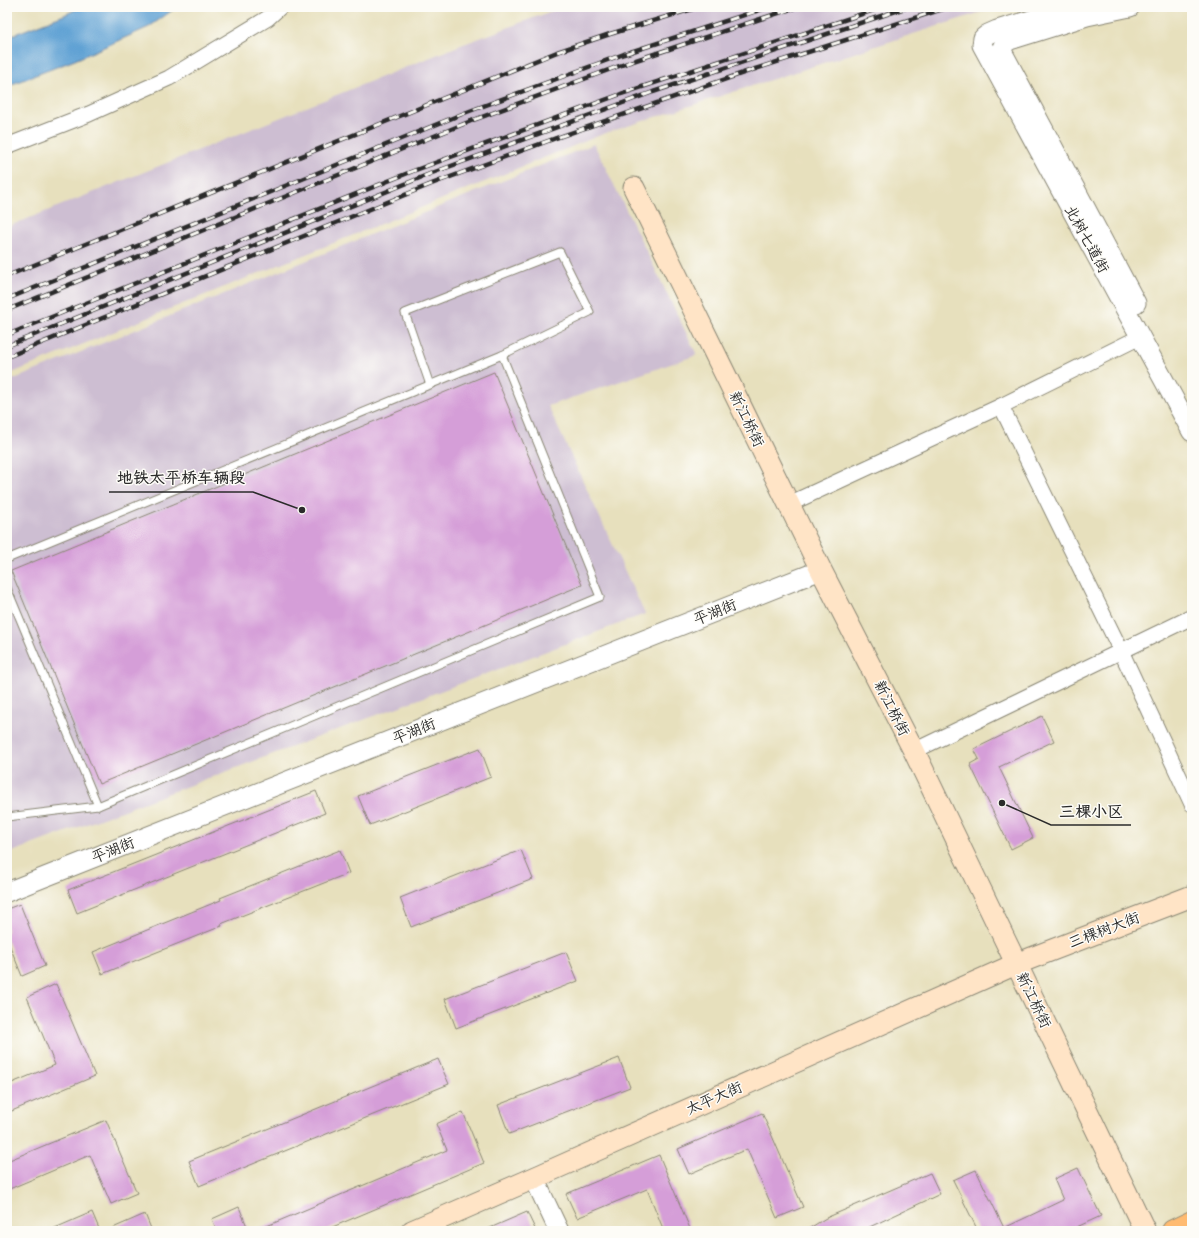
<svg xmlns="http://www.w3.org/2000/svg" width="1199" height="1238" font-family="Mynerve,'LXGW WenKai TC',sans-serif">
<rect width="100%" height="100%" fill="#fdfcf7"/>
<filter id="ink" filterUnits="userSpaceOnUse"><feTurbulence type="fractalNoise" baseFrequency=".025" numOctaves="2"/><feDisplacementMap in="SourceGraphic" scale="8" xChannelSelector="R" yChannelSelector="G"/><feConvolveMatrix kernelMatrix="1 2 1 2 8 2 1 2 1" color-interpolation-filters="sRGB"/></filter>
<filter id="wash" filterUnits="userSpaceOnUse"><feTurbulence type="fractalNoise" baseFrequency=".012" numOctaves="4" result="noise"/><feDisplacementMap in="SourceGraphic" scale="16" xChannelSelector="R" yChannelSelector="G"/><feGaussianBlur stdDeviation="0.9" result="paint"/><feColorMatrix in="noise" values="0 0 0 0 0 0 0 0 0 0 0 0 0 0 0 0 0 1.4 0 .05"/><feComposite in="paint" operator="in"/></filter>
<g filter="url(#wash)">
<rect width="100%" height="100%" fill="#e7e0bd"/>
<g fill="#cdbed2">
<path d="M563 7H997L603 134 7 375V227L461 45Z"/>
<path d="M594 144 697 355 548 406 645 614 7 854V382Z"/>
</g>
<path fill="#61a2d4" stroke="#466680" d="M81 7H177L149 27 75 60 7 86V37L64 15Z"/>
<g id="blocks">
<g fill="#d59ed8">
<path d="M494 372 582 585 99 784 11 571Z"/>
<path d="M1042 716 1054 741 999 767 1033 838 1011 849 970 764 979 759 974 749Z"/>
<path d="M480 748 491 777 370 825 358 796Z"/>
<path d="M316 791 325 813 77 913 68 890Z"/>
<path d="M340 850 349 873 221 924 222 926 102 974 93 952 221 900 220 898Z"/>
<path d="M521 850 533 879 411 927 400 898Z"/>
<path d="M20 904 45 966 22 976 7 939V909Z"/>
<path d="M566 952 578 981 456 1028 445 999Z"/>
<path d="M56 984 95 1076 7 1113V1085L55 1065 27 997Z"/>
<path d="M619 1058 630 1087 509 1134 498 1105Z"/>
<path d="M438 1059 449 1084 199 1186 189 1161Z"/>
<path d="M463 1112 484 1163 323 1231H255L447 1150 436 1124Z"/>
<path d="M762 1113 803 1207 777 1218 747 1149 689 1174 678 1149Z"/>
<path d="M106 1120 137 1193 111 1204 90 1155 7 1190V1161Z"/>
<path d="M659 1155 691 1231H664L647 1189 577 1218 566 1194Z"/>
<path d="M1078 1168 1101 1216 1068 1231H978L953 1180 976 1170 1004 1228 1063 1200 1054 1179Z"/>
<path d="M930 1173 940 1194 861 1231H805L826 1218Z"/>
<path d="M239 1207 249 1231H217L212 1219Z"/>
<path d="M92 1212 100 1231H48Z"/>
<path d="M527 1212 536 1231H483Z"/>
<path d="M145 1214 152 1231H106Z"/>
</g>
</g>
</g>
<g filter="url(#ink)">
<use href="#blocks" fill-opacity="0" stroke="#898674" stroke-width="1"/>
<g fill="none" stroke-linecap="round" stroke-linejoin="round">
<g stroke="#898674" stroke-width="9">
<g id="service">
<path d="M430 385 405 313 560 252 590 312 502 355"/>
<path d="M7 559 502 355 600 597 98 806 7 817"/>
<path d="M7 588 98 806"/>
</g>
</g>
<g stroke="#898674" stroke-width="17">
<g id="minor">
<path d="M7 146 89 114 169 78 268 18 280 7"/>
<path d="M1001 406 1121 651 1192 804"/>
<path d="M789 504 1001 406 1140 337"/>
<path d="M914 751 1192 617"/>
</g>
</g>
<g stroke="#898674" stroke-width="21">
<g id="tertiary">
<path d="M1074 7 997 30 988 34 983 38 982 45 1192 432"/>
<path d="M1130 7 1087 16 1010 40 1005 43 1002 48 1003 53 1136 303"/>
<path d="M7 892 821 570"/>
<path d="M534 1178 559 1231"/>
</g>
</g>
<g stroke="#898674" stroke-width="23">
<g id="secondary">
<path d="M634 188 821 570 914 751 1145 1231"/>
<path d="M412 1231 534 1178 1016 964 1192 896"/>
</g>
</g>
<g stroke="#898674" stroke-width="24">
<path id="trunk" d="M1173 1231 1192 1222"/>
</g>
<use href="#service" stroke="#fff" stroke-width="7"/>
<use href="#minor" stroke="#fff" stroke-width="15"/>
<use href="#tertiary" stroke="#fff" stroke-width="19"/>
<use href="#secondary" stroke="#ffe4c6" stroke-width="21"/>
<use href="#trunk" stroke="#ffbb71" stroke-width="22"/>
<g stroke="#2b2b2b" stroke-width="4.5">
<g id="rail">
<path d="M7 276 557 52 610 34 699 7"/>
<path d="M7 299 467 112 624 54 769 7"/>
<path d="M7 310 471 121 630 62 797 7"/>
<path d="M7 335 413 171 621 94 883 7"/>
<path d="M7 346 432 173 653 92 908 7"/>
<path d="M7 357 434 183 556 138 752 70 949 7"/>
</g>
</g>
<use href="#rail" stroke="#fdfcf7" stroke-width="3" stroke-dasharray="9" stroke-linecap="butt"/>
</g>
</g>
<g text-anchor="middle" stroke-width="3" stroke-linejoin="round" paint-order="stroke">
<g font-size="15" fill="#2b2b2b" stroke="#fdfcf7">
<text transform="translate(1087 239) rotate(61)" y="5">北树七道街</text>
<text transform="translate(747 419) rotate(64)" y="5">新江桥街</text>
<text transform="translate(715 612) rotate(-22)" y="5">平湖街</text>
<text transform="translate(892 708) rotate(63)" y="5">新江桥街</text>
<text transform="translate(414 731) rotate(-22)" y="5">平湖街</text>
<text transform="translate(113 850) rotate(-22)" y="5">平湖街</text>
<text transform="translate(1104 930) rotate(-21)" y="5">三棵树大街</text>
<text transform="translate(1034 1000) rotate(64)" y="5">新江桥街</text>
<text transform="translate(714 1098) rotate(-24)" y="5">太平大街</text>
</g>
</g>
<path fill="none" stroke="#2b2b2b" stroke-width="1.5" d="M302 510L253 492H109M1002 803L1051 825H1131"/>
<g fill="#2b2b2b" stroke="#fdfcf7" stroke-width="1.5">
<circle cx="302" cy="510" r="4"/>
<circle cx="1002" cy="803" r="4"/>
</g>
<g font-size="16" text-anchor="middle" font-weight="bold" fill="#2b2b2b" stroke="#fdfcf7" stroke-width="3" stroke-linejoin="round" paint-order="stroke">
<text x="181" y="483">地铁太平桥车辆段</text>
<text x="1091" y="817">三棵小区</text>
</g>
<rect width="1199" height="1238" fill="none" stroke="#fdfcf7" stroke-width="24"/>
</svg>
